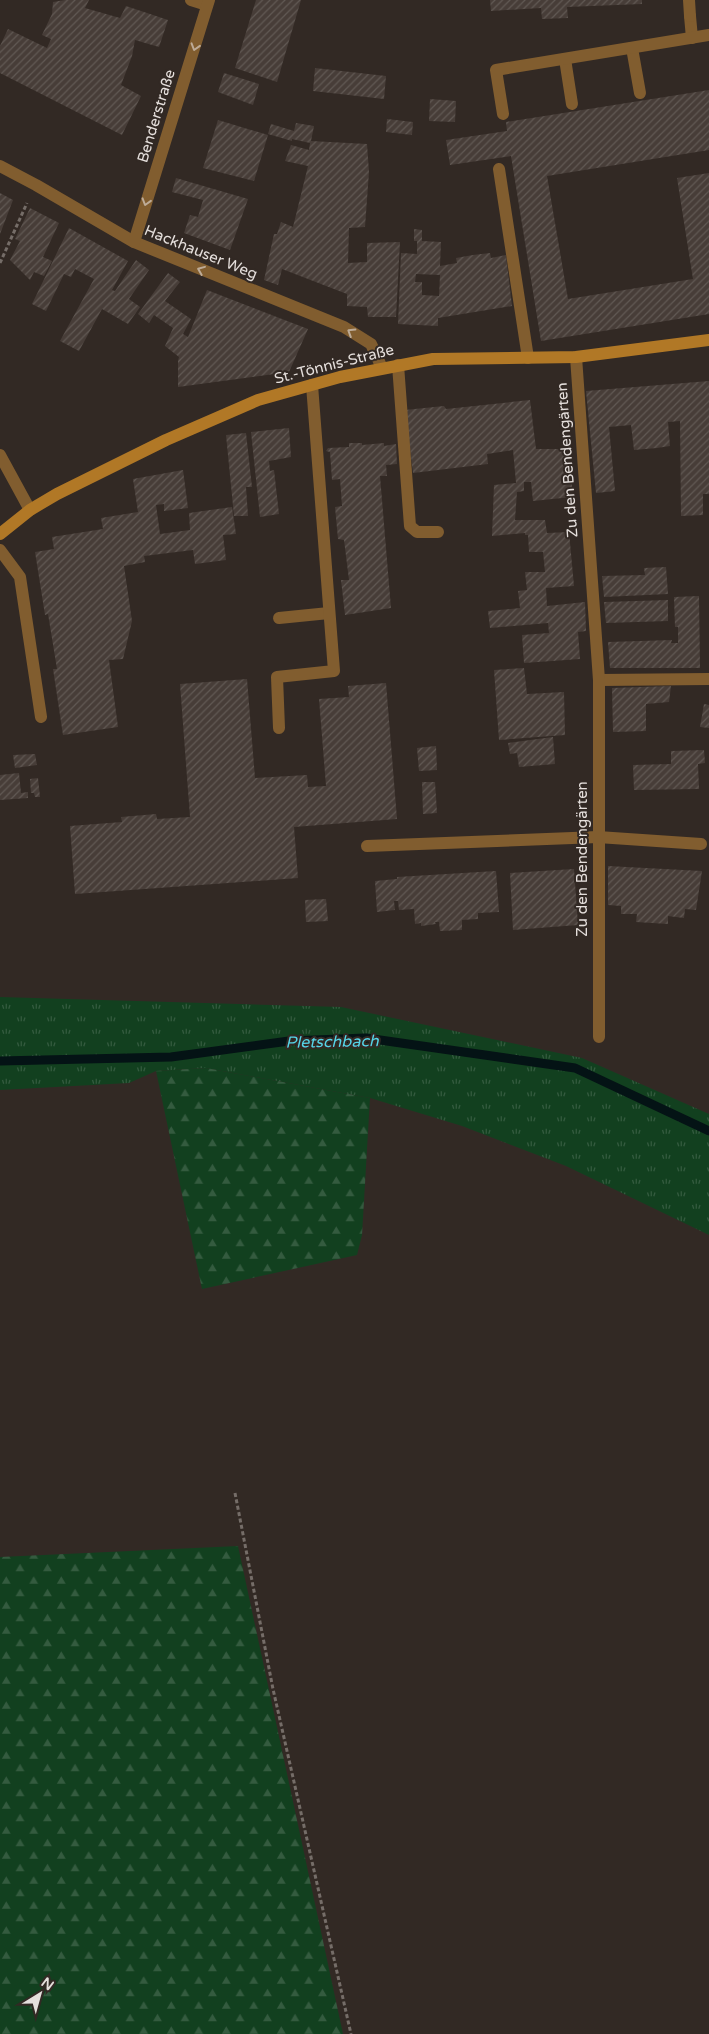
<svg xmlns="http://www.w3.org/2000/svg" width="709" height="2034" font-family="'Varela Round',sans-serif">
<defs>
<pattern id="grass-tufts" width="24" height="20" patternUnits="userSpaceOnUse" patternTransform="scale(1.25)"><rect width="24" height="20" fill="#12401f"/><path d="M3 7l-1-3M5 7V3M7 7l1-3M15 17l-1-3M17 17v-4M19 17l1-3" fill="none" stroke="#345b3f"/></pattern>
<pattern id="forest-firs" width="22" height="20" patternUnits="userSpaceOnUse" patternTransform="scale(1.25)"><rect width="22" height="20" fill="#12401f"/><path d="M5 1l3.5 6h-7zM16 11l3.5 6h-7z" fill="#345b3f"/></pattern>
<pattern id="building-hatch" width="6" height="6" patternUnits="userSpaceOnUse" patternTransform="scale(1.25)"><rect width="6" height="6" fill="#473d38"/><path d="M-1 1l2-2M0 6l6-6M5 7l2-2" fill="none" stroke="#615954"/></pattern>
</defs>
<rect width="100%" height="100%" fill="#322924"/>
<path fill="url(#grass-tufts)" d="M0 997 341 1007 582 1058 709 1114V1235L566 1166 462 1126 370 1098 206 1068 156 1071 129 1083 0 1090Z"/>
<g fill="url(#forest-firs)">
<path d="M206 1068 370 1098 362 1235 357 1255 202 1289 156 1071Z"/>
<path d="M238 1546 343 2034H0V1557Z"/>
</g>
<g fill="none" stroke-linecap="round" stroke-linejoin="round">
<path stroke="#041315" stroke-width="9" d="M0 1061 171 1057 289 1041 366 1038 575 1068 709 1131"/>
</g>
<g fill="url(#building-hatch)" fill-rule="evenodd">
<path d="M65 0H89L85 8 120 18 126 6 168 20 159 47 135 40 132 56 121 85 141 96 122 135 0 73V46L8 29 47 48 51 39 42 35 52 14 53 2Z"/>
<path d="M256 0H301L277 82 235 68Z"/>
<path d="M490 0H642V4L567 7 568 18 542 19 541 8 491 11Z"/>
<path d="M315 68 386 76 384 99 313 91Z"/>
<path d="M224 73 259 84 253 105 218 92Z"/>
<path d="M709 90V150L547 176 568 299 693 279 677 178 709 173V314L541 341 511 156 450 165 446 140 507 131 506 122Z"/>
<path d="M430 99 456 101 455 122 429 121Z"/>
<path d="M387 119 413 122 412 135 386 132Z"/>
<path d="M218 120 268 135 254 181 203 168Z"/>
<path d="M296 123 314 126 311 141 367 144 369 172 365 227 349 228 348 263 367 262V243L400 242 396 317H368L367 307 347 306V294L282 269 278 285 264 280 274 234H277L281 222 293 227 308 166 285 161 291 145 309 150 310 143 292 139V141L268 134 271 124 294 131Z"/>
<path d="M176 178 248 199 230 250 184 233 190 215 198 217 203 200 172 192Z"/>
<path d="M0 193 13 200 0 234Z"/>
<path d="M30 208 59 223 43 257 52 261 44 276 34 272 30 280 10 260 20 241 15 239Z"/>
<path d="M69 228 128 261 112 290 115 291 136 260 149 270 129 299 140 307 128 324 102 309 79 351 60 341 94 279 75 269 71 277 64 274 46 311 32 304Z"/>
<path d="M414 229 422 230V241L441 242 440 266 457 263 456 258 473 255 490 253 491 258 506 255 512 306 438 318V326L398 324 401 253 417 254V241H414ZM416 274 440 275 439 296 422 295V282H415Z"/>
<path d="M168 273 180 282 165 301 191 319 183 334 188 337 207 290 308 329 289 372 178 387V361L179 357 165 346 173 328 154 315 149 323 138 314Z"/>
<path d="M709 381V494H703V515L681 516 680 421 668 422 670 446 657 448 634 450 631 425 609 427 615 491 596 493 586 391Z"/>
<path d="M530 400 536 449H564L566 480H572V497L533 501 531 482H524V491L517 492 515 520H545L547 533 569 532 574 586 546 588 547 606 585 602 586 631 578 632 580 659 524 663 522 635 549 633 548 623 490 628 488 611 520 608 518 591 527 590 525 572H545L543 552H529L528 535H525V533L492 536 494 485 516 483 513 450 487 454 488 464 413 473 405 410 444 406 446 409Z"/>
<path d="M289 428 291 457 269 461 270 471 274 470 279 514 260 517 251 432Z"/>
<path d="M246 433 252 487H246L248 516H234L226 435Z"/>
<path d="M349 443H362V445L384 443V446L396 444 397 464 386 465 387 476H380L391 608 345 615 341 580H349L344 540 338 539 335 507 342 506 340 479 332 480 330 452 326 451 328 448 349 447Z"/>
<path d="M183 470 188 508 164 511V504L156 505 160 534 190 530 189 513 232 507 236 534 223 535 226 560 195 564 193 550 144 556 145 562 124 566 132 621 123 659 109 660 118 727 63 735 53 669H57L48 614 45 615 35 552 54 549 52 537 103 529 101 518 138 512 133 479Z"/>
<path d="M666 567 668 594 604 597 602 576 645 575 644 568Z"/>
<path d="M699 596 700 668H610L608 642 672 640 671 643H678V627H675L674 597Z"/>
<path d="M668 600V621L606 623 604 602Z"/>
<path d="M524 668 527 694 564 692 565 735 499 740 494 670Z"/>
<path d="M247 679 255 778 307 775 308 787 326 786 319 699 349 697 348 686 386 683 397 819 294 827 298 878 75 894 70 826 122 822 121 817 156 814 157 819 190 817 180 684Z"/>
<path d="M671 686 669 702 646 704V731L613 732 612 688Z"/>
<path d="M704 704 709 705V728L700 727Z"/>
<path d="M553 737 555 764 519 767 517 753 510 754 508 743Z"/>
<path d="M436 746 437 770 419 771 417 748Z"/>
<path d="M704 750 705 763 698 764 699 789 634 790 633 765 671 764V751Z"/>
<path d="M35 754 37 765 15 768 13 755Z"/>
<path d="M19 773 21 793 28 792V798L0 800V775Z"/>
<path d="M38 778 40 797H35L34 793H31L30 779Z"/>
<path d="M422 782H435L437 813 423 814Z"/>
<path d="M608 866 702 871 696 910 685 909 684 918 668 916V924L636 922 637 914H621V906L608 905Z"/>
<path d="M574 869 578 925 513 930 510 873Z"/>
<path d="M496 871 499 912 478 913V919L462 920V930L440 931 439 922H435L436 924 421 926V923L415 924 414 909 399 910 398 901H394L395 910 377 912 375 881 397 879V877Z"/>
<path d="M326 899 328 921 306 922 305 900Z"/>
</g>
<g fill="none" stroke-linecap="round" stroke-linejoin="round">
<g stroke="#756d68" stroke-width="3" stroke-dasharray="4 2.5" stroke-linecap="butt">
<path d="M0 263 27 203"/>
<path d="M235 1493 273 1689 351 2034"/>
</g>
<g stroke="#815d2f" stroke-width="12">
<path d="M191 0 207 5"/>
<path d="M690 16 692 38"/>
<path d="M632 48 640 93"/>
<path d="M565 59 572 104"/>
<path d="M503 114 496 70 709 35"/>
<path d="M499 169 528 358"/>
<path d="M398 365 410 526 417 532H438"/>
<path d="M0 455 30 510"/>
<path d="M0 550 20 577 41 717"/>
<path d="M279 618 329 613"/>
<path d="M599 680 709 679"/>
<path d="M279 728 277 677 334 671 312 385"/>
<path d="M367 846 598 837 701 844"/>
</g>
<g stroke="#815d2f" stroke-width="12">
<path d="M689 0 690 16"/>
<path d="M0 166 36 185 134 242 344 327 371 344 382 368"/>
<path d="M134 242 209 0"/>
<path d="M576 357 599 680V1037"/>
</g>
<path stroke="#b17826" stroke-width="12" d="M0 534 30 510 57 494 166 440 258 400 340 377 433 359 576 357 709 340"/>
</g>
<defs><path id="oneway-chevron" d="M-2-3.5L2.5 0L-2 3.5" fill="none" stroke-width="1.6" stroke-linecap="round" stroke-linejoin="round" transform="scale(1.25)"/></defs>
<g stroke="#bdab97">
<use href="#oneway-chevron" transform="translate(195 47) rotate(107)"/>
<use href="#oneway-chevron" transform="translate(146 202) rotate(107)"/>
<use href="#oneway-chevron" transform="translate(201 270) rotate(-158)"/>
<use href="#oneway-chevron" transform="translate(351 332) rotate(-148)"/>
</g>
<g text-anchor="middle" stroke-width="4" stroke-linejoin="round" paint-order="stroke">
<g font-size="15" fill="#e5dfdc" stroke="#322924">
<text transform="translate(156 116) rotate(-73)" y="5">Benderstraße</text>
<text transform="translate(201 252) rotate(22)" y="5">Hackhauser Weg</text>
<text transform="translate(334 364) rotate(-14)" y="5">St.-Tönnis-Straße</text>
<text transform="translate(567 460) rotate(-94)" y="5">Zu den Bendengärten</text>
<text transform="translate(582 859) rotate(-90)" y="5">Zu den Bendengärten</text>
</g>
<g font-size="16" font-style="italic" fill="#55d5e8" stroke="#322924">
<text transform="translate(332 1041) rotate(-1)" y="6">Pletschbach</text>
</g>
</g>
<g transform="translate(40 1994) rotate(37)" stroke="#322924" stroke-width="4" paint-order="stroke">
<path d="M0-4L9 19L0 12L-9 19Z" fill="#e5dfdc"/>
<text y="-8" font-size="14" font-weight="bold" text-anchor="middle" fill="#e5dfdc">N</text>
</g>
</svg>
